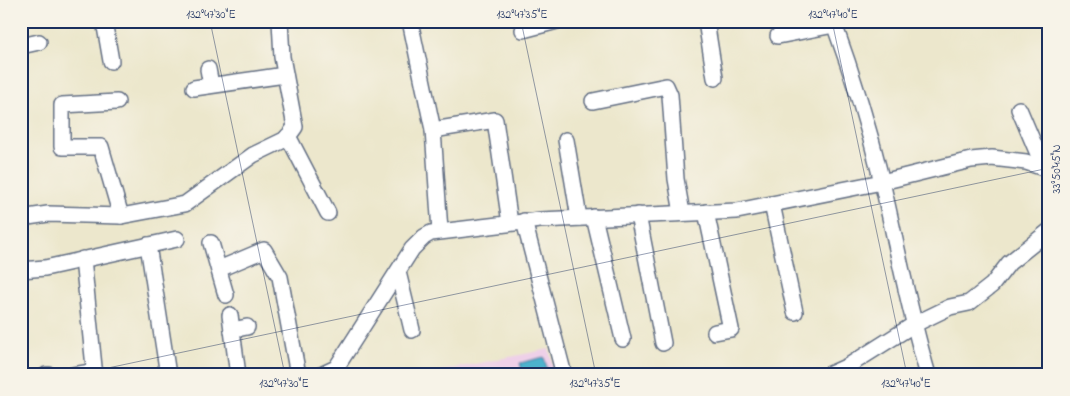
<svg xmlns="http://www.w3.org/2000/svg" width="1070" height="396" font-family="'Indie Flower',sans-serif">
<rect width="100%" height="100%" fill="#f7f3e8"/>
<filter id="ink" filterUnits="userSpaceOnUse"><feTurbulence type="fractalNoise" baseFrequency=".02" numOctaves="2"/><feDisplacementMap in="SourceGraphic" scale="10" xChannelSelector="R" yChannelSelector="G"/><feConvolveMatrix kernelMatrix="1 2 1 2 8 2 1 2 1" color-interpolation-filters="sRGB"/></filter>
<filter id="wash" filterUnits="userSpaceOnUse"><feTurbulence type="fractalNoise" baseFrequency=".0096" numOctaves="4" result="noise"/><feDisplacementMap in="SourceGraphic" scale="20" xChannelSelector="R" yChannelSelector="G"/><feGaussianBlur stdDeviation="1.12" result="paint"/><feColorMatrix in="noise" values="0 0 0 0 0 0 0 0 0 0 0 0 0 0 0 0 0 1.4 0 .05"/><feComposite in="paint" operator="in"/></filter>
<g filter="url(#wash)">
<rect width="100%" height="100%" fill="#ece7cc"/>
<path fill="#eed0e8" d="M549 349 555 375H421Z"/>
<path fill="#4eb2cd" stroke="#347096" d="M544 357 549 375H523L520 363Z"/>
</g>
<g filter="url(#ink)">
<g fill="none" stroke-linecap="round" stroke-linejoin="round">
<g stroke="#646f84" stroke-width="18">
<g id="street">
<path d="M104 21 111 61"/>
<path d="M410 21 433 130 440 231"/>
<path d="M706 21 715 78"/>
<path d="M833 21C852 73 869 128 882 182 897 246 909 311 928 375"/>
<path d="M523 30 557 21"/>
<path d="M778 36 834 25"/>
<path d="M21 46 39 42"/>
<path d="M208 69 211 85"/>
<path d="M194 88 285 75"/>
<path d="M593 101 666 86 670 95 676 179 682 213"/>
<path d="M117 102 62 105V147H101L121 216"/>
<path d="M1019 109 1044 168"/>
<path d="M433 130 495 120 510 223"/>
<path d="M288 136 328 213"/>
<path d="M566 140 579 218"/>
<path d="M772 204 795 312"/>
<path d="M706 212 731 329 715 332"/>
<path d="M638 215 663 343"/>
<path d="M594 217 623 339"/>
<path d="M21 218 48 214 121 216 185 204 253 155 284 140 290 134 295 127 282 57 280 21"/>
<path d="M524 221 564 375"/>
<path d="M211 243 226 295"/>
<path d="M148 245 168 375"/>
<path d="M219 269 264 250 280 277 298 375"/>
<path d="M21 270 45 268 177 239"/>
<path d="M398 272 412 330"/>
<path d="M230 315 238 375"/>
<path d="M232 330 247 327"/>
<path d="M46 375H50"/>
<path d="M73 375 91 372 94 367 83 259"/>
<path d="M321 375 336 368 412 249 424 237 431 233 540 220 737 211 882 182 971 160 992 158 1026 162 1049 170"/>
<path d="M828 375 848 366 913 325 950 307 969 303 992 285 1009 263 1049 231"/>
</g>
</g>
<use href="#street" stroke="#fff" stroke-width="15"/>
</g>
</g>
<path fill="none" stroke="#1b2f5e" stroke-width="1" stroke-opacity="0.45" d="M210 21 285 375M521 21 596 375M832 21 907 375M75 375 1049 168"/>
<rect width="1070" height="396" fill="none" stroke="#f7f3e8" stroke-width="55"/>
<rect x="28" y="28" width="1014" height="340" fill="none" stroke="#1b2f5e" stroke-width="2"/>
<g font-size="12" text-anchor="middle" fill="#1b2f5e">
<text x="211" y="18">132°47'30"E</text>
<text x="522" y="18">132°47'35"E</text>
<text x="833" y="18">132°47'40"E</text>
<text transform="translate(1056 169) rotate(-90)" y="4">33°50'45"N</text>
<text x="284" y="387">132°47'30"E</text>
<text x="595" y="387">132°47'35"E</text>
<text x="906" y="387">132°47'40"E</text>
</g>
</svg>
